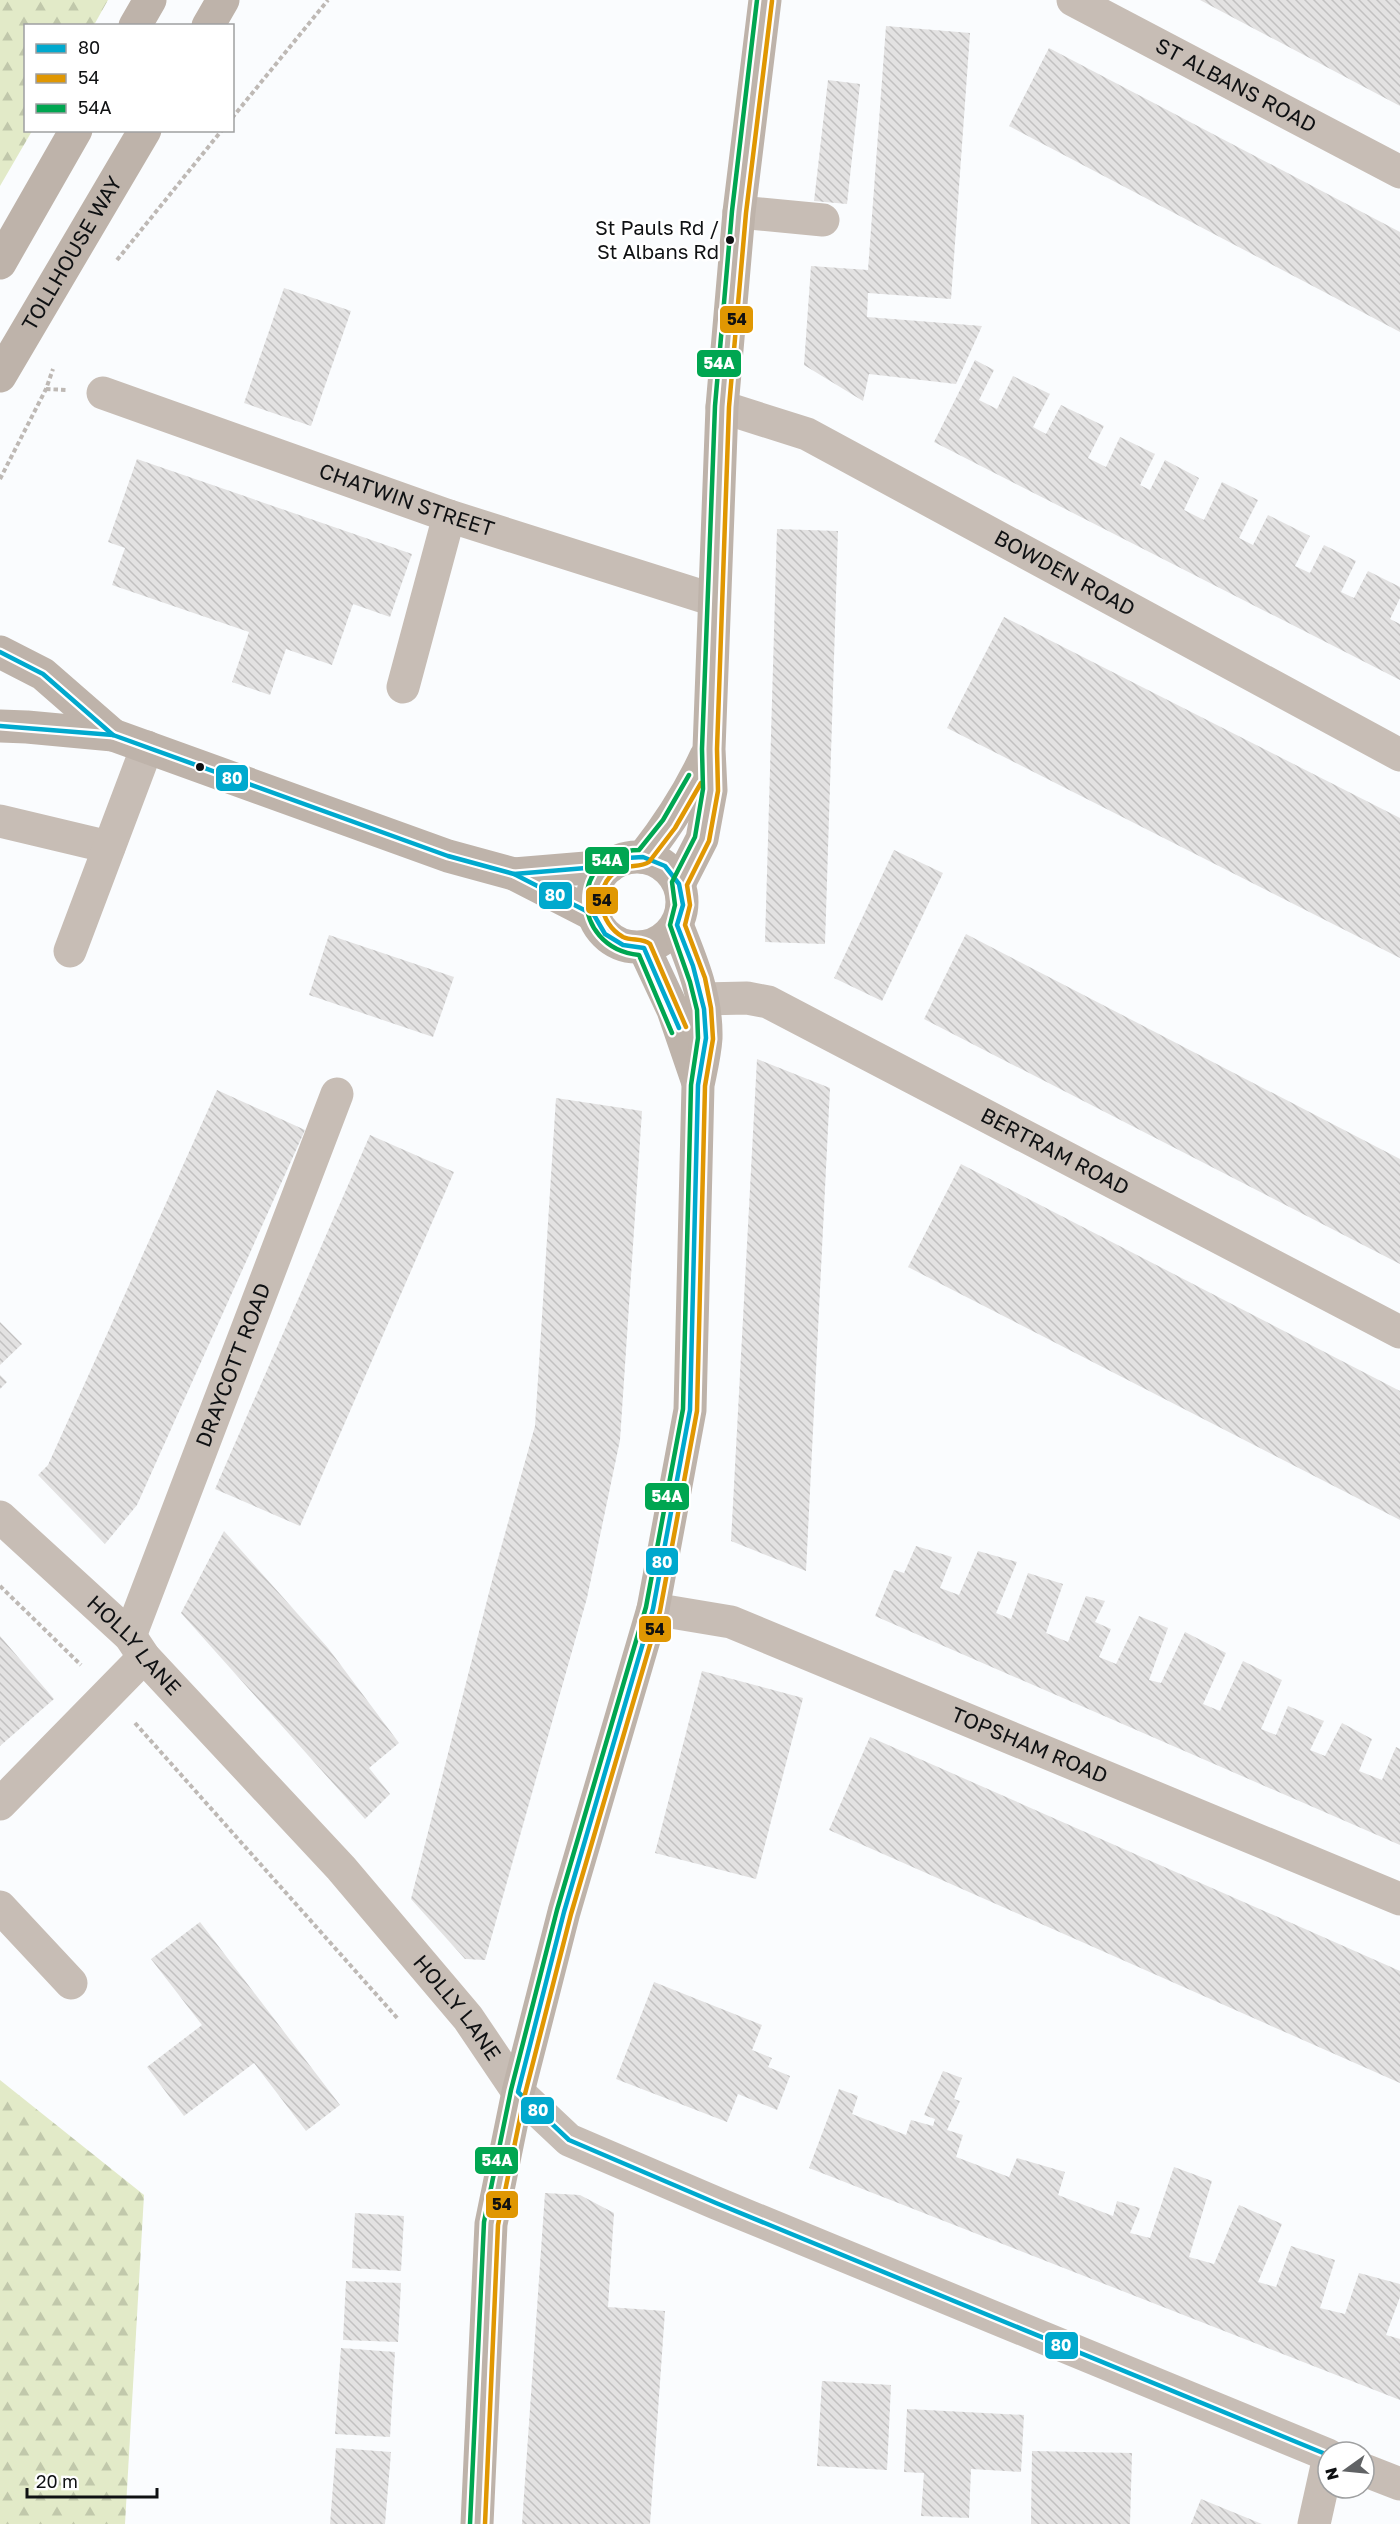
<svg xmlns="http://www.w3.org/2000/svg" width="1400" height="2524" font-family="'Golos Text',sans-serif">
<defs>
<pattern id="forest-firs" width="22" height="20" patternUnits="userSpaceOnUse" patternTransform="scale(1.5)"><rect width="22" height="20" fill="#e2eac8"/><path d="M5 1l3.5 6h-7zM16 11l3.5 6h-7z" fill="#c1c8ab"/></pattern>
<pattern id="building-back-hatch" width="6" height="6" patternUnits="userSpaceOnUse" patternTransform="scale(1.5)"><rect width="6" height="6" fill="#e3e2e2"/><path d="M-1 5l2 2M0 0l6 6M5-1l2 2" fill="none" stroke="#c2c1c1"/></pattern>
</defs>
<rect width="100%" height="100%" fill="#fafcfe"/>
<g fill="url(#forest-firs)">
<path d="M0 0H108L94 25 26 26V130L32 131 0 186Z"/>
<path d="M0 2080 144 2195 125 2524H0Z"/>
</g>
<g fill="url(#building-back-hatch)">
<path d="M1200 0H1400V106Z"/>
<path d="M886 26 970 33 951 299 868 293 867 317 982 326 956 384 869 374 863 401 804 365 811 266 868 270Z"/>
<path d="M1049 48 1400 232V332L1009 126Z"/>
<path d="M828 80 860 84 847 204 814 201Z"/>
<path d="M284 288 351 311 311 426 244 403Z"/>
<path d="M975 360 994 370 979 400 997 409 1013 376 1050 394 1033 427 1046 434 1061 405 1104 426 1088 458 1106 467 1120 437 1155 454 1140 485 1150 490 1165 460 1199 478 1184 510 1204 520 1222 482 1258 500 1239 538 1253 545 1268 515 1310 536 1295 566 1310 573 1324 545 1356 561 1341 592 1354 598 1368 571 1400 587V598L1390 619 1400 624V680L934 442Z"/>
<path d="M137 459 412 554 390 617 353 604 332 665 286 649 270 695 232 682 249 632 112 585 125 548 108 542Z"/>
<path d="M777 529 838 531 825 944 765 942Z"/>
<path d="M1004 617 1400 818V958L947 728Z"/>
<path d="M894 850 943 873 882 1001 834 978Z"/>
<path d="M966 934 1400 1159V1264L924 1019Z"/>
<path d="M329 935 454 977 433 1037 309 995Z"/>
<path d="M757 1059 830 1088 806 1571 731 1541Z"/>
<path d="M217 1090 305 1130 137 1505 105 1544 38 1475 48 1465Z"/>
<path d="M556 1098 642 1111 620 1440 587 1598 485 1960 465 1959 411 1899 494 1573 535 1426Z"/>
<path d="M370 1135 454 1172 300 1526 215 1489Z"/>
<path d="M961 1164 1400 1391V1520L908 1267Z"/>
<path d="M0 1322 22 1344 0 1365Z"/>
<path d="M0 1375 7 1382 0 1389Z"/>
<path d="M224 1531 328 1648 399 1743 369 1768 390 1794 365 1819 181 1613Z"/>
<path d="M916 1546 952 1557 940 1588 959 1595 978 1551 1017 1562 996 1613 1011 1619 1028 1573 1063 1584 1046 1633 1068 1642 1086 1596 1105 1601 1095 1622 1111 1629 1099 1657 1116 1664 1139 1616 1168 1628 1149 1680 1161 1683 1185 1632 1226 1653 1203 1704 1220 1711 1243 1661 1282 1680 1261 1729 1276 1735 1288 1706 1324 1721 1310 1750 1325 1756 1342 1723 1372 1739 1359 1771 1382 1780 1396 1747 1400 1749V1845L875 1616 894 1570 904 1573Z"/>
<path d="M0 1636 54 1699 0 1746Z"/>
<path d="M702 1671 803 1698 756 1879 655 1853Z"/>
<path d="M870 1737 1400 1971V2083L829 1830Z"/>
<path d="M200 1922 340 2105 306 2131 254 2063 184 2116 147 2067 202 2025 151 1959Z"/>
<path d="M654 1982 762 2025 752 2050 772 2058 768 2067 790 2076 777 2110 738 2094 727 2122 616 2079Z"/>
<path d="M943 2071 962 2078 954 2099 960 2101 947 2130 963 2135 956 2157 1009 2177 1017 2158 1065 2172 1058 2195 1113 2216 1117 2201 1140 2208 1130 2233 1150 2238 1174 2167 1212 2181 1189 2257 1214 2264 1239 2205 1282 2224 1258 2282 1276 2287 1291 2246 1335 2260 1320 2308 1345 2314 1359 2273 1400 2284V2297L1386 2335 1400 2339V2400L809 2168 839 2089 858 2096 852 2114 906 2135 911 2120 933 2126 935 2119 924 2115Z"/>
<path d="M545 2193 580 2195 614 2213 608 2307 665 2311 650 2524H522Z"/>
<path d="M355 2213 404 2216 401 2271 352 2268Z"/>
<path d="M346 2281 401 2283 398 2342 343 2340Z"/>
<path d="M341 2348 395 2352 390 2437 335 2434Z"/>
<path d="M822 2381 891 2385 887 2470 817 2466Z"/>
<path d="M907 2409 1024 2415 1021 2472 971 2469 969 2518 921 2516 924 2473 904 2472Z"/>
<path d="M336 2448 391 2452 385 2524H330Z"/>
<path d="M1032 2451 1132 2453 1130 2524H1031Z"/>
<path d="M1201 2499 1262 2524H1191Z"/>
</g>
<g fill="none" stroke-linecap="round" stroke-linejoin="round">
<g stroke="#beb9b5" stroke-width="4" stroke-dasharray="4.5 3" stroke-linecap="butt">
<path d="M232 118 328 0"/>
<path d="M117 260 222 130"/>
<path d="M46 389 66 390"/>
<path d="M0 479 46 389 53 369"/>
<path d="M0 1586 81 1665"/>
<path d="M135 1723 399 2020"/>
</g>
<g stroke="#c7bdb5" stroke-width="33">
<path id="s1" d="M1073 0 1400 172"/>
<path d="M739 212 823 220"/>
<path id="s2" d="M103 393 449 516 714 600"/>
<path id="s3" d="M722 407 807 434 1400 755"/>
<path d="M403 687 449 516"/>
<path d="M0 821 109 847"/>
<path d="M70 951 147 747"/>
<path id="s4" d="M702 999 747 998 768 1002 1400 1332"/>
<path id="s5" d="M0 1517 130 1636 144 1657 341 1868 468 2018 518 2092 569 2140 716 2203 1328 2455"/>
<path id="s6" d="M653 1609 731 1622 1400 1899"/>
<path id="s7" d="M130 1636 337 1094"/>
<path d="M0 1804 144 1657"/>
<path d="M0 1907 71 1983"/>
<path d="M1364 2470 1400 2484"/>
<path d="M1314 2524 1328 2461"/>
</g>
<g stroke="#beb3aa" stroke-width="33">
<path d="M135 26 150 0"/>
<path d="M208 26 223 0"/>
<path d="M0 263 76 130"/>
<path id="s8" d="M0 376 145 130"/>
<path d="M0 652 43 674 113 735"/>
<path d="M0 726 27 727 113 735 448 856 514 874 594 915"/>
<path d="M643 857C668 825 689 793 706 756"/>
<circle cx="637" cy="902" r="45"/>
<path d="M514 874 610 866"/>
<path d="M679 884 702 839 711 790 709 749 722 407 739 212 765 0"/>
<path d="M644 948 673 1010 697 1080"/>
<path d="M477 2524 491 2224 518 2092 564 1912 653 1609 690 1410 698 1085C701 1070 705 1054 706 1038 707 998 692 962 677 925"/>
</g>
<g stroke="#fff" stroke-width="9">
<g id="bus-1">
<path d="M0 652 43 674 113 735"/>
<path d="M0 726 113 735 448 856 514 874 594 915 605 934 623 945 644 948 679 1028"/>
<path d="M514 874 610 866 626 858 643 857 665 866 679 884 683 905 677 925 693 966 704 1009 706 1038 698 1085 690 1410 653 1609 564 1912 518 2092 569 2140 716 2203 1328 2455"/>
</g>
</g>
<g stroke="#fff" stroke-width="9">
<g id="bus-2">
<path d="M686 1027 650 944C643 938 632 941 623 937 599 924 592 886 618 870 628 864 640 868 649 862L675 828 701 783"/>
<path d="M485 2524 498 2225 525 2094 571 1914 660 1611 697 1411 705 1086 713 1039 711 1008 705 978 685 925 690 905 687 885 709 841 718 791 717 749 729 407 746 213 772 1"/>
</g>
</g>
<g stroke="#fff" stroke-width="9">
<g id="bus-3">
<path d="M672 1033 639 955C569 948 569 851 639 850L663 820 689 775"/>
<path d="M470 2524 484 2222 511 2090 557 1910 646 1607 683 1409 691 1085 698 1038 697 1010 690 982 670 925 675 905 672 882 695 837 703 789 702 749 715 406 732 211 757 0"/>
</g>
</g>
<use href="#bus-1" stroke="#00a9ce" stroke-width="4.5"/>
<use href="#bus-2" stroke="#e09702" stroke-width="4.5"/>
<use href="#bus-3" stroke="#00a651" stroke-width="4.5"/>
</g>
<g fill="#0f1113" stroke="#fff" stroke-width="2">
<circle cx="730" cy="240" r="5"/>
<circle cx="200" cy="767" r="5"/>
</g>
<g text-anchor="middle" stroke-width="5" stroke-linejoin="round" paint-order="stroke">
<g font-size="20" fill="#0f1113" stroke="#fff" text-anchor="end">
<text x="719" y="235">St Pauls Rd /<tspan x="719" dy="24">St Albans Rd</tspan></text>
</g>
<g font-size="21" fill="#0f1113" stroke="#fff">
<text dy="7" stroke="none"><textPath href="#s1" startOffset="184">ST ALBANS ROAD</textPath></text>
<text dy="7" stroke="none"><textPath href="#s8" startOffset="142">TOLLHOUSE WAY</textPath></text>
<text dy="7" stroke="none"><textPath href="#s2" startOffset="322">CHATWIN STREET</textPath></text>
<text dy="7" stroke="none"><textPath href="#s3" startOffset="382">BOWDEN ROAD</textPath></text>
<text dy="7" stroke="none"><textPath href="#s4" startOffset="390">BERTRAM ROAD</textPath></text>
<text dy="7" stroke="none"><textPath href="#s7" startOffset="290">DRAYCOTT ROAD</textPath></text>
<text dy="7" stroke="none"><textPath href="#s5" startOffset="186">HOLLY LANE</textPath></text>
<text dy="7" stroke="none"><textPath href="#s6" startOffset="402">TOPSHAM ROAD</textPath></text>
<text dy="7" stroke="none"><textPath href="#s5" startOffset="672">HOLLY LANE</textPath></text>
</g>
</g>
<g stroke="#fff" stroke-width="2">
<rect x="719" y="305" width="35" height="29" rx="6" fill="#e09702"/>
<rect x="696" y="349" width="46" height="29" rx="6" fill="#00a651"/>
<rect x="215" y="764" width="34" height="28" rx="6" fill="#00a9ce"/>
<rect x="584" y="846" width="46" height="29" rx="6" fill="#00a651"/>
<rect x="538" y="881" width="35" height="29" rx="6" fill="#00a9ce"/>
<rect x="585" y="886" width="34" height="29" rx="6" fill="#e09702"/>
<rect x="644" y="1482" width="46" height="29" rx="6" fill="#00a651"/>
<rect x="645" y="1547" width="34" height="29" rx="6" fill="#00a9ce"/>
<rect x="638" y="1615" width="34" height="28" rx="6" fill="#e09702"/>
<rect x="520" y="2096" width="35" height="29" rx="6" fill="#00a9ce"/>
<rect x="474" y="2146" width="45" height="29" rx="6" fill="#00a651"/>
<rect x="485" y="2190" width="34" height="29" rx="6" fill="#e09702"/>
<rect x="1044" y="2331" width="35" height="29" rx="6" fill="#00a9ce"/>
</g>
<g font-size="16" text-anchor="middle" font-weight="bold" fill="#fff">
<text x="719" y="369">54A</text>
<text x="232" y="784">80</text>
<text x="607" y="866">54A</text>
<text x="555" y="901">80</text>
<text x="667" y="1502">54A</text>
<text x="662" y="1568">80</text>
<text x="538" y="2116">80</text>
<text x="497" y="2166">54A</text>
<text x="1061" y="2351">80</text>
</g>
<g font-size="16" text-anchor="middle" font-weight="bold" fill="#111">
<text x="737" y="325">54</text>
<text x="602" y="906">54</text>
<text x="655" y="1635">54</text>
<text x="502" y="2210">54</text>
</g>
<rect x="24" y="24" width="210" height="108" fill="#ffffff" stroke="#9fa0a1" stroke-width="1.5"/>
<rect x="36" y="44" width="30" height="9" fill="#00a9ce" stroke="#9fa0a1" stroke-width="1.5"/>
<text x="78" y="54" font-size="18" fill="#0f1113">80</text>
<rect x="36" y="74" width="30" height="9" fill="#e09702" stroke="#9fa0a1" stroke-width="1.5"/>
<text x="78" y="84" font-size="18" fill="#0f1113">54</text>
<rect x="36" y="104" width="30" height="9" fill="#00a651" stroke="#9fa0a1" stroke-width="1.5"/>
<text x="78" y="114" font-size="18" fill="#0f1113">54A</text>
<g transform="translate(1346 2470) rotate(255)"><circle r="28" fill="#ffffff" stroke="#9fa0a1" stroke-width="1.5"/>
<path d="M0-4.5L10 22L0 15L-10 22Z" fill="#616365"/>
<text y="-9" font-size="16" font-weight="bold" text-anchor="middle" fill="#0f1113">N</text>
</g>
<path d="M27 2488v9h130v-9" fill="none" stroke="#0f1113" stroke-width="3"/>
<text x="36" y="2488" font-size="18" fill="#0f1113" stroke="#ffffff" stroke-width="4.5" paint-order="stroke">20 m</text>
</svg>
